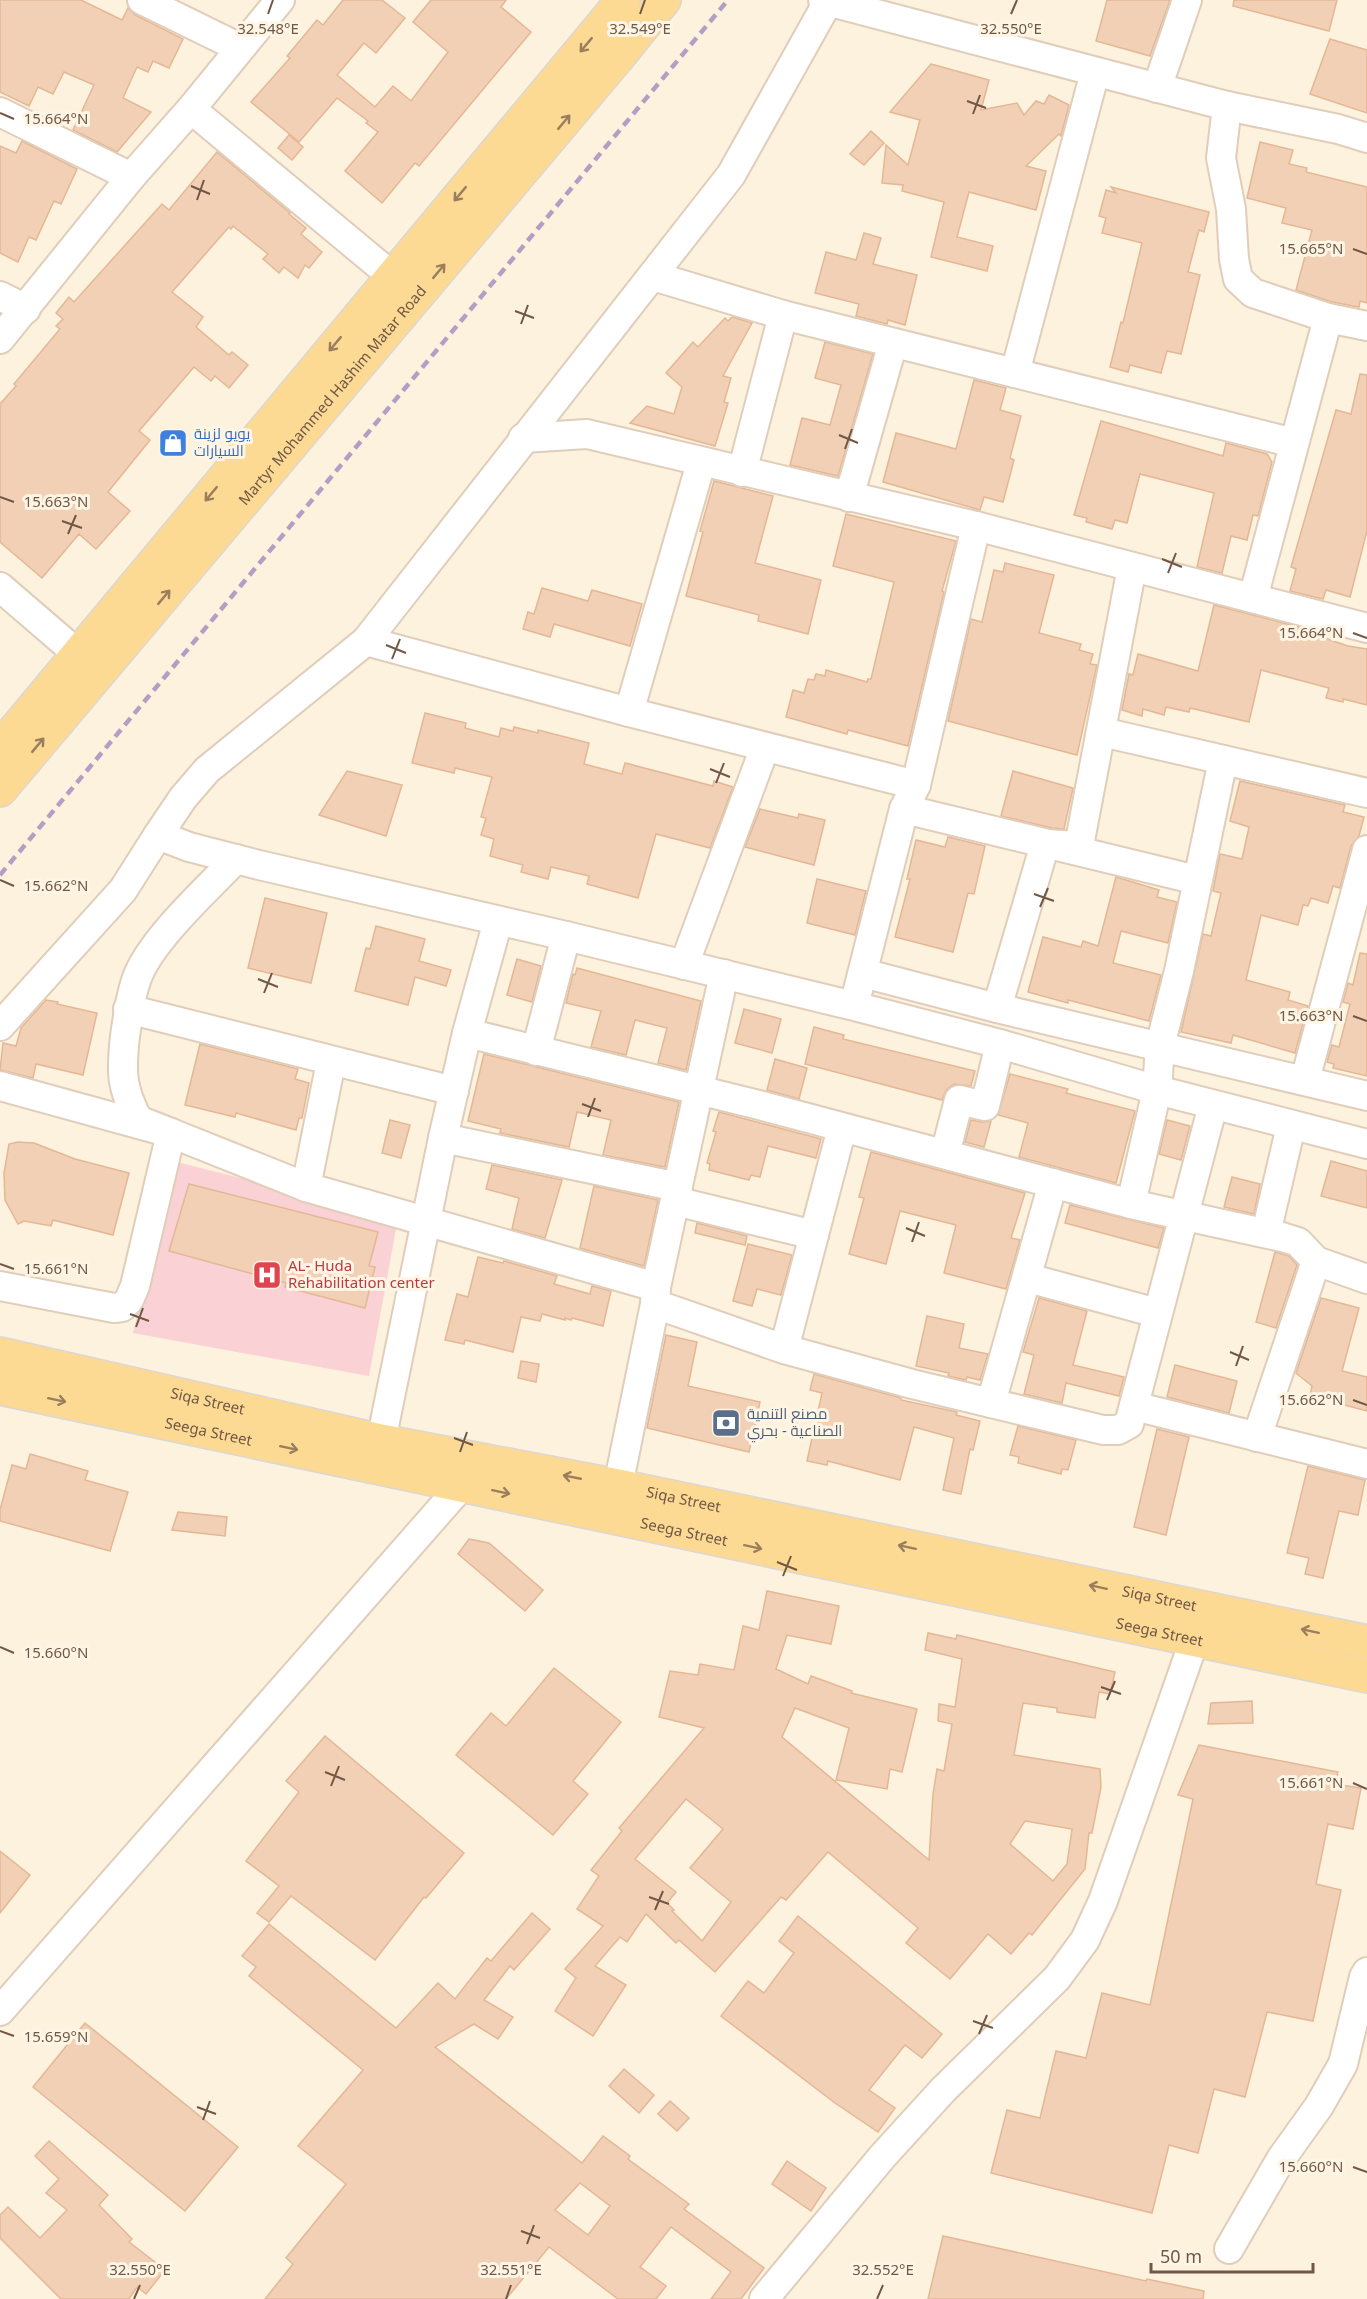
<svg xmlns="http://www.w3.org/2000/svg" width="1367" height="2299" font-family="'Noto Sans',Cairo,sans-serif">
<rect width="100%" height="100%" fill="#fcf2de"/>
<path fill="#fad1d4" d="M173 1161 398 1218 369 1376 133 1333Z"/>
<g fill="#f2d0b5" stroke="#e4b795" stroke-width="1.5" fill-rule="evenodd">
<path d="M0 0H81L122 20 128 8 135 15 183 39 169 68 153 61 148 72 137 67 123 98 151 112 117 152 73 130 94 85 64 72 53 94 38 87 29 106 0 92Z"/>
<path d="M343 0H382L405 18 376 53 364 43 337 75 375 107 393 86 411 101 448 52 413 22 431 0H506L501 7 531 32 419 166 415 163 382 203 345 171 378 132 366 123 368 121 337 98 299 142 251 102 290 58 287 56 317 20 323 25Z"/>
<path d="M1107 0H1170L1150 56 1096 41Z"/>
<path d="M1234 0H1337L1329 31 1233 6Z"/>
<path d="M1330 39 1367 50V113L1310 94Z"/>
<path d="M931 64 989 80 981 110 1017 103 1024 115 1036 101 1044 104 1049 95 1069 105 1061 136 1059 134 1026 166 1046 171 1036 210 969 192 957 237 993 246 987 271 931 257 944 202 902 191 903 185 882 183 886 145 908 165 920 120 890 112Z"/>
<path d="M871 131 884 143 864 165 850 154Z"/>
<path d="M289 135 303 147 292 160 278 148Z"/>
<path d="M22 141 77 169 61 204 54 201 36 240 29 237 18 262 0 253V146L16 153Z"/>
<path d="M1260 142 1293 150 1289 164 1307 168 1306 172 1367 187V303L1360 301 1359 307 1332 302 1296 290 1312 230 1282 223 1286 208 1247 198Z"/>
<path d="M217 152 290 213 289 214 306 228 301 234 322 252 309 268 305 265 298 278 284 267 279 273 263 259 268 254 233 226 231 229 229 227 172 292 203 317 196 327 229 355 232 352 248 365 229 388 215 376 211 381 194 367 139 431 150 440 108 492 130 511 96 549 79 534 42 578 0 542V404L16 386 14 384 60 329 56 326 63 319 56 313 69 297 74 302 162 204 169 210Z"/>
<path d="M1111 187 1209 212 1204 232 1199 230 1188 272 1200 275 1181 354 1167 351 1161 373 1130 365 1128 372 1110 367 1121 322 1123 323 1142 243 1102 233 1106 218 1099 216 1106 190 1116 193Z"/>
<path d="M864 233 881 238 873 264 917 275 905 325 888 320 887 324 856 316 859 304 815 293 826 252 856 260Z"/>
<path d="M732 317 752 323 723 376 731 378 724 402 728 403 715 446 630 423 647 406 674 414 682 387 666 373 693 342 698 347 725 318 728 321Z"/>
<path d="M825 342 873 354 838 476 790 465 802 418 830 425 841 385 815 378Z"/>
<path d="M1360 374 1367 375V531L1350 597 1326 590 1323 599 1290 591 1296 569 1291 567 1336 410 1351 414Z"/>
<path d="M974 380 1006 388 1000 410 1021 416 1010 458 1014 460 1003 502 984 497 980 510 883 482 896 433 956 449Z"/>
<path d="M1101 421 1223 456 1226 443 1267 454 1272 462 1258 516 1253 515 1247 540 1231 536 1222 573 1197 567 1214 493 1140 474 1127 523 1115 520 1112 529 1086 522 1087 518 1074 515Z"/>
<path d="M714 481 773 496 755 563 821 580 808 634 758 621 759 615 686 596 703 532 700 531Z"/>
<path d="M846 514 956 541 942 591 944 592 908 746 848 730 847 734 786 717 793 690 804 693 808 679 814 680 816 674 825 676 826 670 867 682 868 679H871L894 582 833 566Z"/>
<path d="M1005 563 1054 575 1039 633 1081 644 1079 650 1093 654 1090 664 1097 665 1077 755 948 721 971 619 982 622 994 570 1003 572Z"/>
<path d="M542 588 588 601 592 590 642 604 630 646 554 624 550 637 523 629 528 612 534 614Z"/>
<path d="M1214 605 1311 630 1310 633 1348 646 1367 649V705L1343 699V702L1326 698 1329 688 1261 670 1249 722 1190 708 1189 712 1166 707 1164 715 1143 709 1142 716 1122 710 1129 674 1133 675 1138 654 1198 671Z"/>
<path d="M425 713 466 723 465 728 499 737 501 728 513 731 514 727 538 733V730L589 743 584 764 622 774 625 763 713 786 714 781 733 787 710 848 656 834 638 898 587 884 589 876 551 867 548 879 521 872 523 865 490 856 494 839 481 835 486 818 481 817 492 777 455 768 454 773 412 763Z"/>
<path d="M347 771 402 785 386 836 319 815Z"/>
<path d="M1013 771 1073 788 1064 829 1052 828 1001 816Z"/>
<path d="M1240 781 1345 805 1343 812 1364 817 1359 836 1351 846 1340 888 1333 886 1328 903 1311 898 1308 906 1303 905 1298 925 1261 915 1246 980 1290 992 1288 1000 1308 1006 1295 1053 1233 1035 1231 1043 1181 1032 1203 934 1211 936 1221 893 1213 891 1220 854 1242 859 1249 827 1230 821Z"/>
<path d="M760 809 798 818 799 814 825 820 814 865 745 847Z"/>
<path d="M948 837 985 846 974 894 968 893 953 952 895 937 910 879H907L916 840 945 847Z"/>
<path d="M1116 877 1159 890 1157 897 1177 902 1168 943 1121 931 1113 963 1161 975 1149 1021 1068 1000V1003L1028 992 1043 937 1081 947 1083 941 1098 946Z"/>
<path d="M817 879 866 891 855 935 807 923Z"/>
<path d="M265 898 327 913 311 983 248 968Z"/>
<path d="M376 926 425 939 419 961 451 970 446 986 415 977 408 1005 355 991 366 948 370 949Z"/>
<path d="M1360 953 1367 954V1076L1333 1068 1334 1064 1327 1062 1332 1045 1339 1047 1350 1004 1343 1002 1348 983 1353 985Z"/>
<path d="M517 959 541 966 532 1002 507 995Z"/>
<path d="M577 968 701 1001 686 1070 658 1063 667 1028 635 1020 626 1055 591 1047 601 1011 566 1003 573 974 575 975Z"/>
<path d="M46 1000 58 1002 57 1004 97 1013 83 1075 36 1064 33 1078 0 1070 3 1043 16 1046 21 1028Z"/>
<path d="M744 1009 781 1019 772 1053 735 1043Z"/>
<path d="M814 1027 844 1035 843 1039 975 1071 971 1086 954 1084 947 1089 942 1100 805 1064Z"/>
<path d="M200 1044 298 1069 295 1079 309 1083 302 1118H299L296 1130 236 1113 235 1117 185 1105Z"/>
<path d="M484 1054 679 1102 665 1167 603 1155 611 1120 577 1112 569 1147 500 1133 501 1129 468 1121Z"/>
<path d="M775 1059 807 1068 799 1099 767 1090Z"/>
<path d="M1010 1074 1068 1089 1066 1093 1135 1111 1116 1183 1019 1157 1028 1123 998 1115Z"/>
<path d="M719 1112 821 1139 816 1158 768 1146 760 1177 751 1175 749 1180 709 1170 710 1164 707 1163 716 1132 713 1131Z"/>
<path d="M390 1120 410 1125 401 1158 382 1153Z"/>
<path d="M971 1120 982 1122 991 1121 984 1147 965 1142Z"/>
<path d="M1167 1120 1190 1126 1181 1160 1159 1154Z"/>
<path d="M18 1142 34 1143 75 1159 129 1173 113 1235 53 1220 51 1226 24 1221 18 1224 5 1200 4 1173 9 1144Z"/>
<path d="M871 1152 1025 1193 1011 1238 1020 1240 1006 1289 944 1273 956 1225 900 1211 886 1264 849 1254 864 1198 859 1197Z"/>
<path d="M1331 1161 1367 1171V1208L1321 1196Z"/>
<path d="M492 1165 562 1180 545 1238 512 1229 519 1198 486 1189Z"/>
<path d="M1232 1177 1260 1184 1254 1214 1224 1207Z"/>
<path d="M189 1184 378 1232 369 1266 375 1267 365 1308 285 1287 286 1283 169 1251Z"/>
<path d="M594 1186 658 1200 644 1266 580 1248Z"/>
<path d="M1070 1205 1164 1228 1158 1248 1065 1223Z"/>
<path d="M697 1223 747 1236 745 1245 695 1233Z"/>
<path d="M748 1244 792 1255 781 1295 757 1289 752 1306 733 1301Z"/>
<path d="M1275 1252 1289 1256 1297 1265 1276 1328 1256 1322Z"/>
<path d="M478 1257 503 1263 504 1261 557 1276 554 1284 590 1294 592 1286 611 1291 603 1326 572 1318 571 1320 565 1318V1320L542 1314 540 1321 521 1317 513 1352 465 1340 464 1344 445 1340 457 1294 468 1297Z"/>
<path d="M1039 1298 1087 1311 1073 1365 1124 1377 1119 1396 1066 1383 1062 1403 1024 1394 1034 1355 1023 1352Z"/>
<path d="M1321 1298 1359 1308 1342 1371 1367 1377V1411L1310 1396 1312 1386 1296 1373Z"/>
<path d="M927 1316 964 1324 959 1348 988 1354 980 1380 967 1377 966 1380 948 1376 949 1373 916 1366Z"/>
<path d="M666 1335 697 1342 688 1386 760 1402 749 1452 647 1428Z"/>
<path d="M521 1361 539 1364 536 1382 518 1378Z"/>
<path d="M1175 1365 1237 1381 1229 1413 1167 1397Z"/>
<path d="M814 1374 901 1398V1400L957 1412 956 1415 980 1421 973 1450 970 1449 961 1494 943 1490 954 1438 914 1427 900 1480 828 1461 827 1465 807 1461 822 1393 810 1390Z"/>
<path d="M1018 1426 1076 1440 1068 1470 1062 1469 1061 1474 1018 1463 1019 1457 1010 1455Z"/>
<path d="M1157 1429 1189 1437 1166 1535 1134 1527Z"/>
<path d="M30 1454 88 1471 85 1480 128 1492 110 1551 0 1521V1510L12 1465 26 1469Z"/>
<path d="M1308 1466 1365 1480 1358 1515 1339 1511 1323 1578 1305 1574 1309 1558 1287 1553Z"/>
<path d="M178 1512 227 1517 225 1536 172 1530Z"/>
<path d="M469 1539 489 1543 543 1590 525 1611 458 1554Z"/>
<path d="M767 1591 839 1606 831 1644 787 1635 776 1669 808 1684 811 1676 852 1691 851 1693 917 1709 902 1772 890 1769 887 1789 836 1780 849 1728 795 1708 782 1737 929 1860 933 1794 937 1769 944 1771 952 1724 938 1721 939 1704 955 1707 962 1659 925 1650 928 1633 956 1639 957 1635 1115 1672 1110 1694 1099 1692 1095 1718 1057 1712V1708L1023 1703 1014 1755 1100 1769 1101 1787 1092 1833H1089L1085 1869 1032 1935 1029 1933 1011 1954 988 1934 950 1979 906 1943 918 1928 828 1852 786 1900 781 1897 715 1972 679 1940 676 1943 646 1914 627 1942 620 1937 595 1966 626 1985 593 2036 555 2011 576 1978 565 1969 603 1926 577 1909 599 1876 591 1870 622 1831 619 1828 704 1728 659 1717 670 1671 698 1675 700 1664 734 1670 743 1626 759 1630ZM686 1799 723 1829 690 1868 731 1902 702 1941 672 1911 674 1910 667 1903 676 1892 635 1859ZM1025 1821 1072 1829 1067 1864 1053 1881 1010 1844Z"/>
<path d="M554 1668 621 1722 573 1781 588 1794 553 1835 456 1755 491 1713 506 1726Z"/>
<path d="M1252 1701 1253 1723 1208 1724 1211 1703Z"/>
<path d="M325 1736 464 1853 426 1898 424 1897 375 1960 291 1896 269 1922 257 1913 279 1886 246 1861 299 1792 286 1781Z"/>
<path d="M1199 1745 1338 1772 1335 1784 1361 1788 1353 1829 1328 1824 1316 1884 1341 1890 1313 2021 1267 2012 1245 2097 1214 2089 1198 2153 1169 2145 1152 2213 991 2173 1007 2110 1040 2118 1056 2051 1086 2058 1102 1993 1150 2005 1193 1799 1178 1795Z"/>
<path d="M0 1851 30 1875 0 1913Z"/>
<path d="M532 1913 550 1929 514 1970 510 1966 484 2000 513 2017 498 2039 474 2024 435 2047 582 2163 603 2136 630 2156 628 2159 689 2204 684 2209 764 2268 741 2299H711L731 2272 671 2227 640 2267 666 2286 656 2299H618L549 2247 506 2299H265L293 2264 286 2258 346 2184 298 2146 363 2070 249 1976 256 1967 242 1956 269 1924 396 2028 438 1983 455 1999 487 1958 491 1961ZM580 2183 610 2206 588 2235 555 2210Z"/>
<path d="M798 1916 942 2034 922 2058 905 2045 869 2090 895 2108 878 2132 835 2103 721 2016 748 1981 764 1993 794 1953 779 1941Z"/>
<path d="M85 2023 238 2147 185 2211 33 2087Z"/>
<path d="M624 2069 654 2095 639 2113 609 2086Z"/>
<path d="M670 2101 689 2118 677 2131 658 2114Z"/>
<path d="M49 2141 108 2195 99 2205 132 2239 129 2242 165 2270 146 2294 137 2287 129 2299H61L0 2238V2215L8 2207 40 2238 67 2210 46 2193 59 2179 35 2156Z"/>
<path d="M787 2161 826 2188 811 2211 772 2184Z"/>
<path d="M943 2236 1146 2281 1147 2279 1204 2291 1203 2299H928Z"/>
</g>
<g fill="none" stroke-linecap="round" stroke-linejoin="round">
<g stroke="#e0cdba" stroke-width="32">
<g id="minor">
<path d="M142 0 240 48"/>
<path d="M823 0 1227 106 1338 129 1367 138"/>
<path d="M1157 88 1187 0"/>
<path d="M1227 106 1221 158 1231 209 1234 259 1238 279 1253 293 1328 318 1367 326"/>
<path d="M191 109 392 276"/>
<path d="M0 112 131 177"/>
<path d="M653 276 783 315 1294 443"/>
<path d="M0 296 26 309"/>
<path d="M0 339 131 177 191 109 280 0"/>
<path d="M1015 373 1095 72"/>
<path d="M523 438 587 434 976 526 1367 628"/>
<path d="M742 472 783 315"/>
<path d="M849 497 893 343"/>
<path d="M0 587 79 655"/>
<path d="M1253 598 1328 318"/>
<path d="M366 641 629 712 916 785"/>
<path d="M629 712 701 463"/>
<path d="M1102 732 1367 793"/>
<path d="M904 809 1197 880"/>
<path d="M158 835 183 798 207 770 366 641 731 175 829 0"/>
<path d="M684 965 765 747"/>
<path d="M863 973 997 1008 1367 1096"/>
<path d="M858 990 904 809 916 785 976 526"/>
<path d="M997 1008 1045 844 1079 846 1132 567"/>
<path d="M128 1009 454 1091"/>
<path d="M0 1026 123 890 158 835 189 847 259 865 566 936 854 1006 1000 1044 1157 1090 1367 1144"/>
<path d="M467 1033 759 1105 1131 1204 1282 1237 1298 1242 1316 1261 1367 1279"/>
<path d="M536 1051 566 936"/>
<path d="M1305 1080 1367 850"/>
<path d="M0 1086 171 1133 306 1187 656 1287"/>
<path d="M443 1138 678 1187"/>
<path d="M945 1154 959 1100 985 1106 1000 1044"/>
<path d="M306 1187 331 1062"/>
<path d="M675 1201 814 1235"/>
<path d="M1131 1204 1157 1090 1160 1046 1179 971 1223 760"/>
<path d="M1266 1233 1291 1126"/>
<path d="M1028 1278 1157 1313"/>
<path d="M0 1286 114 1308 122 1307 129 1300 135 1286 171 1133 138 1120C121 1087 121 1072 125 1036 128 1017 130 996 137 978 150 941 208 888 236 859"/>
<path d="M655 1304 784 1349 912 1384 1103 1430H1118L1129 1424 1213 1105"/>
<path d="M784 1349 842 1128"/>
<path d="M991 1403 1053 1183"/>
<path d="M1134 1406 1367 1464"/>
<path d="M1257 1437 1316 1261"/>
<path d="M381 1441 443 1138 467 1033 498 921"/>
<path d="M618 1486 655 1304 656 1287 724 974"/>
<path d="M0 2011 463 1484"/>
<path d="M1229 2249 1281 2159 1319 2106 1343 2064 1364 1977 1367 1972"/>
<path d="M764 2299 882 2157 943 2090 1057 1978 1085 1940 1103 1901 1194 1641"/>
</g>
</g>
<g stroke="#ddd7d3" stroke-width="36">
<g id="major">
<path d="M0 748 623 0"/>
<path id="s1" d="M0 790 619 56 664 0"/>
<path id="s2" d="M0 1354 381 1441 618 1486 1367 1642"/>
<path id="s3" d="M0 1388 1367 1676"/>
</g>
</g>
<use href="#minor" stroke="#fff" stroke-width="28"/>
<use href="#major" stroke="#fcda94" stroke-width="33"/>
<path stroke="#b49ec4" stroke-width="4.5" stroke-dasharray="9 6" stroke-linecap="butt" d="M0 875 728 0"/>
</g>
<defs><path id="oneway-shaft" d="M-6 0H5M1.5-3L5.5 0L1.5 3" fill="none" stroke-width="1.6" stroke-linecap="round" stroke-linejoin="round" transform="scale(1.5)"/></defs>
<g stroke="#9b7f5d">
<use href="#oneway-shaft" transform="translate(586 45) rotate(130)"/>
<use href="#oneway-shaft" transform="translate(564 122) rotate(-50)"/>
<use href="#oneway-shaft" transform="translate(460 194) rotate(130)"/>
<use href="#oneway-shaft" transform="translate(439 271) rotate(-50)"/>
<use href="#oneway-shaft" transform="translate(335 344) rotate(130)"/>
<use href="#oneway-shaft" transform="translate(211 494) rotate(130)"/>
<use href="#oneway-shaft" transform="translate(164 597) rotate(-50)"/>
<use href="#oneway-shaft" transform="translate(38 745) rotate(-50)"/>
<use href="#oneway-shaft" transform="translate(57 1400) rotate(12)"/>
<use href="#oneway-shaft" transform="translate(289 1448) rotate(12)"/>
<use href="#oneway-shaft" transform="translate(572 1477) rotate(-169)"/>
<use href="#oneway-shaft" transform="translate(501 1492) rotate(12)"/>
<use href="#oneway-shaft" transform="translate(753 1547) rotate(12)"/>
<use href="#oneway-shaft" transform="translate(907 1547) rotate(-168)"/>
<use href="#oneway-shaft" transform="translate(1098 1587) rotate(-168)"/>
<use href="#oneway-shaft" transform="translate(1310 1631) rotate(-168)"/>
</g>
<path fill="none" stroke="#715846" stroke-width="2" d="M268 14 273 0M640 14 645 0M1011 14 1017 0M967 101 986 108M0 113 14 119M973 114 980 95M191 186 210 194M197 200 204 180M1353 249 1367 254M515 311 534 318M521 324 528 305M839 435 858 443M845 449 852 429M0 497 14 502M62 521 82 528M68 534 76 515M1162 559 1182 567M1168 573 1176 553M1353 633 1367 638M386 645 406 653M392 659 400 639M710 769 730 777M716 783 724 763M0 880 14 886M1034 894 1054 901M1040 907 1048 888M258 979 278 987M264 993 272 973M1353 1016 1367 1021M582 1104 601 1111M588 1117 595 1098M906 1228 925 1236M912 1242 919 1222M0 1264 14 1269M130 1314 149 1321M136 1327 143 1308M1230 1352 1249 1360M1236 1366 1243 1346M1353 1400 1367 1405M454 1438 473 1445M460 1452 467 1432M777 1562 797 1570M783 1576 791 1556M0 1647 14 1653M1101 1687 1121 1694M1107 1700 1115 1681M325 1772 345 1780M1353 1783 1367 1789M331 1786 339 1766M649 1897 669 1904M655 1910 663 1891M973 2021 993 2028M0 2031 14 2036M979 2034 987 2015M197 2107 216 2114M203 2120 210 2101M1353 2167 1367 2172M521 2231 540 2238M527 2244 534 2225M134 2299 140 2285M506 2299 511 2285M877 2299 883 2285"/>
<defs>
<g id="shop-square" transform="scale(1.5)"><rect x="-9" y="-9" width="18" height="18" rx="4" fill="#3f7fe0" stroke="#fff5e4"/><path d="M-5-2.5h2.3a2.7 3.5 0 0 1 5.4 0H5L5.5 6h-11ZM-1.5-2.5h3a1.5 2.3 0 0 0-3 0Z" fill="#fff"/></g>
<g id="hospital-square" transform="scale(1.5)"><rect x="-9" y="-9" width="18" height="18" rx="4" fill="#e0444e" stroke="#fff5e4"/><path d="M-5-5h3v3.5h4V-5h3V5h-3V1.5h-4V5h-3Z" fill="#fff"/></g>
<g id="bank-square" transform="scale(1.5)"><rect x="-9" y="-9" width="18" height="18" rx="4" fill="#5c6f8a" stroke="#fff5e4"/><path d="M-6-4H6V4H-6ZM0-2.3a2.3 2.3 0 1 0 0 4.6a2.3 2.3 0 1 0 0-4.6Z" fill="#fff"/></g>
</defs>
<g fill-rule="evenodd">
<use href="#shop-square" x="173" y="443"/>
<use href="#hospital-square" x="267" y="1275"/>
<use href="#bank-square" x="726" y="1423"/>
</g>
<g text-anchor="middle" stroke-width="6" stroke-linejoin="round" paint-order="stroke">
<g font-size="15" fill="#715846" stroke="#fff5e4">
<text dy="5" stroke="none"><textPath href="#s1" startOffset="516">Martyr Mohammed Hashim Matar Road</textPath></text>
<text dy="5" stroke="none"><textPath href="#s2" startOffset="213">Siqa Street</textPath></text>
<text dy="5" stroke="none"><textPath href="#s3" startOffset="213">Seega Street</textPath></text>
<text dy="5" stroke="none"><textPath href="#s2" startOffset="699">Siqa Street</textPath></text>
<text dy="5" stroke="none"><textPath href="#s3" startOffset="699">Seega Street</textPath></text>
<text dy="5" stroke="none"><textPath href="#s2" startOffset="1185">Siqa Street</textPath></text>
<text dy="5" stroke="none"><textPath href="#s3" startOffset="1185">Seega Street</textPath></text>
</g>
<g font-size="15" fill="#366cbe" stroke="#fff5e4" text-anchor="start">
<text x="194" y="439">يويو لزينة<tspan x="194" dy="17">السيارات</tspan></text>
</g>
<g font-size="15" fill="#be3a42" stroke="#fff5e4" text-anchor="start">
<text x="288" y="1271">AL- Huda<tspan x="288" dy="17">Rehabilitation center</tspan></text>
</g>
<g font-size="15" fill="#4e5e75" stroke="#fff5e4" text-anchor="start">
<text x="747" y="1419">مصنع التنمية<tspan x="747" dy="17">الصناعية - بحري</tspan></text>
</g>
</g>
<g font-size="15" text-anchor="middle" fill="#715846" stroke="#fff5e4" stroke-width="6" stroke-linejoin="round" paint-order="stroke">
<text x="268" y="34">32.548°E</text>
<text x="640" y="34">32.549°E</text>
<text x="1011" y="34">32.550°E</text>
<text x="56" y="124">15.664°N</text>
<text x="1311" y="254">15.665°N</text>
<text x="56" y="507">15.663°N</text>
<text x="1311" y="638">15.664°N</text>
<text x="56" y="891">15.662°N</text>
<text x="1311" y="1021">15.663°N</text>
<text x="56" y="1274">15.661°N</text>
<text x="1311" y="1405">15.662°N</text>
<text x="56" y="1658">15.660°N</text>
<text x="1311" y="1788">15.661°N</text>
<text x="56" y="2042">15.659°N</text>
<text x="1311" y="2172">15.660°N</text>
<text x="140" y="2275">32.550°E</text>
<text x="511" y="2275">32.551°E</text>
<text x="883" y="2275">32.552°E</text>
</g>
<path d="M1151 2263v9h162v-9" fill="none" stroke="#715846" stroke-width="3"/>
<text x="1160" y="2263" font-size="18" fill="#715846" stroke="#fff5e4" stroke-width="4.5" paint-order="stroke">50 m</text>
</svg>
